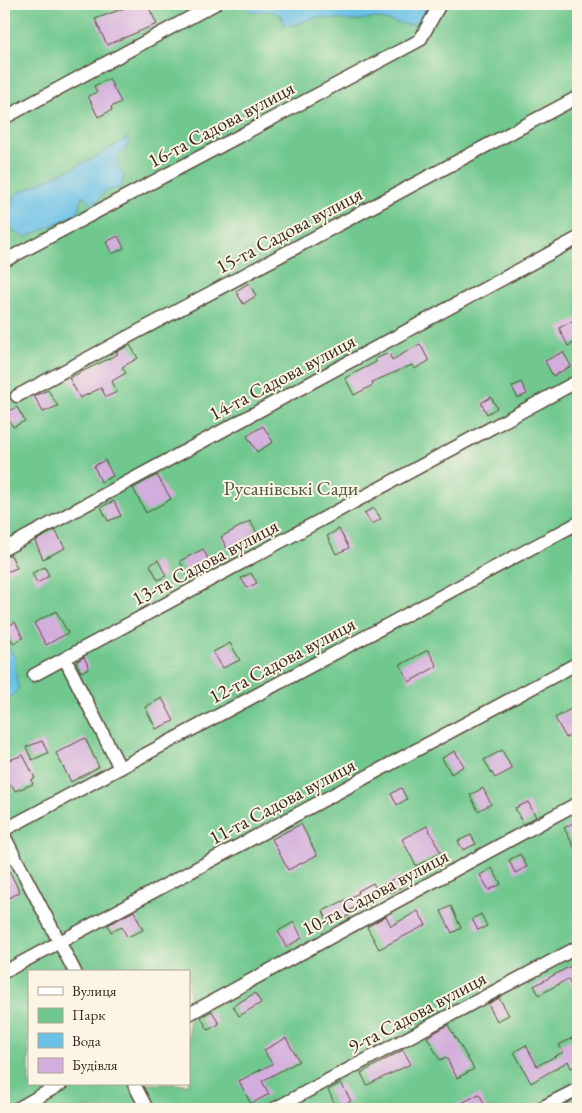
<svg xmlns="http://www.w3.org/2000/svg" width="582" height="1113" font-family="'EB Garamond',serif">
<rect width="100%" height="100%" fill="#fcf5e5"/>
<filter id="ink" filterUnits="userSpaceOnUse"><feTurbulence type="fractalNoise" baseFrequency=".02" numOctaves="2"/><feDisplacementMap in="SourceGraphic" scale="10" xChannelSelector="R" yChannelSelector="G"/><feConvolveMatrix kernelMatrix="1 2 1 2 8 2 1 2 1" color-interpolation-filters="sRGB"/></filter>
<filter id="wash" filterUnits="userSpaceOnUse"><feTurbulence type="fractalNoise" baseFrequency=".0096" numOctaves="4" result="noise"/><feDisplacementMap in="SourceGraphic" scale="20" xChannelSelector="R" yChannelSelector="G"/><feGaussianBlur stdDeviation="1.12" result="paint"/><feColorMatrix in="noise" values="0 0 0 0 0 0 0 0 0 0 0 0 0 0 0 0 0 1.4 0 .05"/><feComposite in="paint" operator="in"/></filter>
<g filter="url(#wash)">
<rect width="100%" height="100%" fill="#f4ebd3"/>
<path fill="#70c88e" stroke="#567956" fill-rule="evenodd" d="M4 4H578V1109H4ZM29 972H189V1084H29Z"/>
<g fill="#6ac1e7" stroke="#527682">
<path d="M245 4H435L430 15 422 23 408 25 375 18 353 21 317 17 294 25H284L281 15C278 14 273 11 269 11 258 11 250 17 245 4Z"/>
<path d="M128 137V147L119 154 117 165 124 176 121 188 105 191 93 205 82 195 77 215 26 237 13 231 7 215 16 194 96 157Z"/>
<path d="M4 636 6 645 16 659C13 671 18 679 18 690L4 703Z"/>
</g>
<g id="blocks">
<g fill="#d3addd">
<path d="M135 4H147L157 24 107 45 95 19Z"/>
<path d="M109 79 121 102 111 107 112 110 98 117 88 96 97 92 94 86Z"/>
<path d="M118 236 124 248 112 254 106 242Z"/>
<path d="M249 283 256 296 243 304 236 291Z"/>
<path d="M578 318V341L568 346 559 328Z"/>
<path d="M420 344 429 361 414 369 412 365 372 382 373 385 354 395 345 378 376 362 375 359 389 353 392 360Z"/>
<path d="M130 345 138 358 122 367 126 373 112 381 117 392 106 397 101 388 80 398 69 378 118 354 116 352Z"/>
<path d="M563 352 571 366 553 376 545 361Z"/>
<path d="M521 382 527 394 518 398 512 387Z"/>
<path d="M48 390 58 406 43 412 34 396Z"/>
<path d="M491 397 497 408 487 414 481 403Z"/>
<path d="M17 407 25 421 13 427 5 413Z"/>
<path d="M263 426 273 442 257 452 247 436Z"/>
<path d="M105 460 113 476 101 482 94 466Z"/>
<path d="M157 475 171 499 146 513 133 488Z"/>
<path d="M114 501 121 516 108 521 101 507Z"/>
<path d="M374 508 381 519 372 524 364 513Z"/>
<path d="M250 521 257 533 227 549 221 537Z"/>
<path d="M339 529 349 548 336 554 327 536Z"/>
<path d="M55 530 65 548 43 559 35 541Z"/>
<path d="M203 549 210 563 187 575 180 561Z"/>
<path d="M11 555 17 568 6 572 4 557Z"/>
<path d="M158 560 166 576 158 580 150 565Z"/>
<path d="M45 567 49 576 37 583 32 573Z"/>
<path d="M251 573 257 583 247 588 241 578Z"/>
<path d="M56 611 68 633 46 645 34 623Z"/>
<path d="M15 622 23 638 13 643 5 628Z"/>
<path d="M230 643 240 660 223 668 213 652Z"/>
<path d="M428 650 437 666 409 682 400 665Z"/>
<path d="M84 657 89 668 81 672 76 662Z"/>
<path d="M162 698 174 721 156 729 145 707Z"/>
<path d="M578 705V731L566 738 555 718Z"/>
<path d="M85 738 99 767 71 782 56 753Z"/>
<path d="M42 741 48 753 32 760 26 747Z"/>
<path d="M502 750 512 769 495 778 484 760Z"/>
<path d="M455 751 464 766 451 774 442 758Z"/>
<path d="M23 755 35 778 31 780 33 784 15 791 12 785 4 789V762Z"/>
<path d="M401 788 407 799 397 805 391 794Z"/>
<path d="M483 788 491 804 478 811 470 795Z"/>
<path d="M528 802 536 817 523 824 515 808Z"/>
<path d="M578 820V854L564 828Z"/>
<path d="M301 824 317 855 288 870 272 839Z"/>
<path d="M427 826 441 853 416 866 402 839Z"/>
<path d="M471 835 476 844 463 850 458 841Z"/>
<path d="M520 854 527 867 515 873 509 860Z"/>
<path d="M4 861 20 892 4 901Z"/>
<path d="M492 868 501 884 489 890 480 875Z"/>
<path d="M400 875 405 885 391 893 386 883Z"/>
<path d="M373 883 379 894 348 911 350 915 329 924 323 911 359 893 358 891Z"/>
<path d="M451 906 461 928 452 933 441 911Z"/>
<path d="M134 911 143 930 127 937 122 927 111 932 108 925Z"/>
<path d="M418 911 426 925 379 949 367 927 386 916 391 926Z"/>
<path d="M481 914 487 926 478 930 472 919Z"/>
<path d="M294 922 302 938 286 947 278 931Z"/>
<path d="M578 962V981L571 985 568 979 539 995 534 986Z"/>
<path d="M255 993 261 1003 239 1016 233 1006Z"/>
<path d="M499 998 509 1015 497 1021 488 1004Z"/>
<path d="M212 1011 219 1024 208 1030 201 1017Z"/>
<path d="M448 1025 474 1069 457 1078 446 1057 440 1060 427 1037Z"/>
<path d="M578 1035V1064L571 1068 568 1061 531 1083 514 1052 526 1045 537 1066 563 1052 559 1045Z"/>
<path d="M286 1038 299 1061 262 1081 269 1094 251 1104 239 1081 272 1064 264 1050Z"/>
<path d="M403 1050 411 1064 367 1085 361 1073Z"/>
<path d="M341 1083 351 1101 337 1108 328 1090Z"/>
<path d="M479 1094 487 1109H450Z"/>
</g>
</g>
</g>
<g filter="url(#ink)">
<use href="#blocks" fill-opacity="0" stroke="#574739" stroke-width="1"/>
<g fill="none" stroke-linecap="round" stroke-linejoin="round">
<g stroke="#574739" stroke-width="15">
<g id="minor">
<path d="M4 118 215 4"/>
<path d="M4 261 420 40 440 4"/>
<path d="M17 396 578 97"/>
<path d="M4 549 578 238"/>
<path d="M65 659 120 768"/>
<path d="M34 675 578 381"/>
<path d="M4 830 578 523"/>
<path d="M4 836 75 972"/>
<path d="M4 972 578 663"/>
<path d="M189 1014 578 803"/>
<path d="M134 1084 147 1109"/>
<path d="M17 1109 61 1084"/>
<path d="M274 1109 578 947"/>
<path d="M539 1109 578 1089"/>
</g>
</g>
<use href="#minor" stroke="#fff" stroke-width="12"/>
</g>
</g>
<g text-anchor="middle" stroke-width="4" stroke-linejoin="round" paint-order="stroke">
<g font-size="20" fill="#3b2a1e" stroke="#fcf5e5">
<text transform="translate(221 124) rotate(-28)" y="7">16-та Садова вулиця</text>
<text transform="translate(289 230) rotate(-28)" y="7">15-та Садова вулиця</text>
<text transform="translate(282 377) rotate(-28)" y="7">14-та Садова вулиця</text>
<text transform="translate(205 562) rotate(-28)" y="7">13-та Садова вулиця</text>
<text transform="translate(282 660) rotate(-28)" y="7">12-та Садова вулиця</text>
<text transform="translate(282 801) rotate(-28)" y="7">11-та Садова вулиця</text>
<text transform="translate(375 892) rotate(-28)" y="7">10-та Садова вулиця</text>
<text transform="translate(417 1012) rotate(-28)" y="7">9-та Садова вулиця</text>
</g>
<g font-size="20" fill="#4b5940" stroke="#fcf5e5">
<text x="291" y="495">Русанівські Сади</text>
</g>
</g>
<rect width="582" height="1113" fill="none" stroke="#fcf5e5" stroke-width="20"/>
<rect x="28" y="970" width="162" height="115" fill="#fcf5e5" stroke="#afa495"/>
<rect x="38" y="987" width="25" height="8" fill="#ffffff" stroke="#afa495"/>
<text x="72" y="996" font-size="15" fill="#3b2a1e">Вулиця</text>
<rect x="38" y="1008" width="25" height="15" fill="#70c88e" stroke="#afa495"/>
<text x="72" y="1020" font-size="15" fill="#3b2a1e">Парк</text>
<rect x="38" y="1033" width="25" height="15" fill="#6ac1e7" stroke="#afa495"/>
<text x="72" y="1046" font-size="15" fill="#3b2a1e">Вода</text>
<rect x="38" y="1058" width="25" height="15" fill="#d3addd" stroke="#afa495"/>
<text x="72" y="1070" font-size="15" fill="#3b2a1e">Будівля</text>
</svg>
